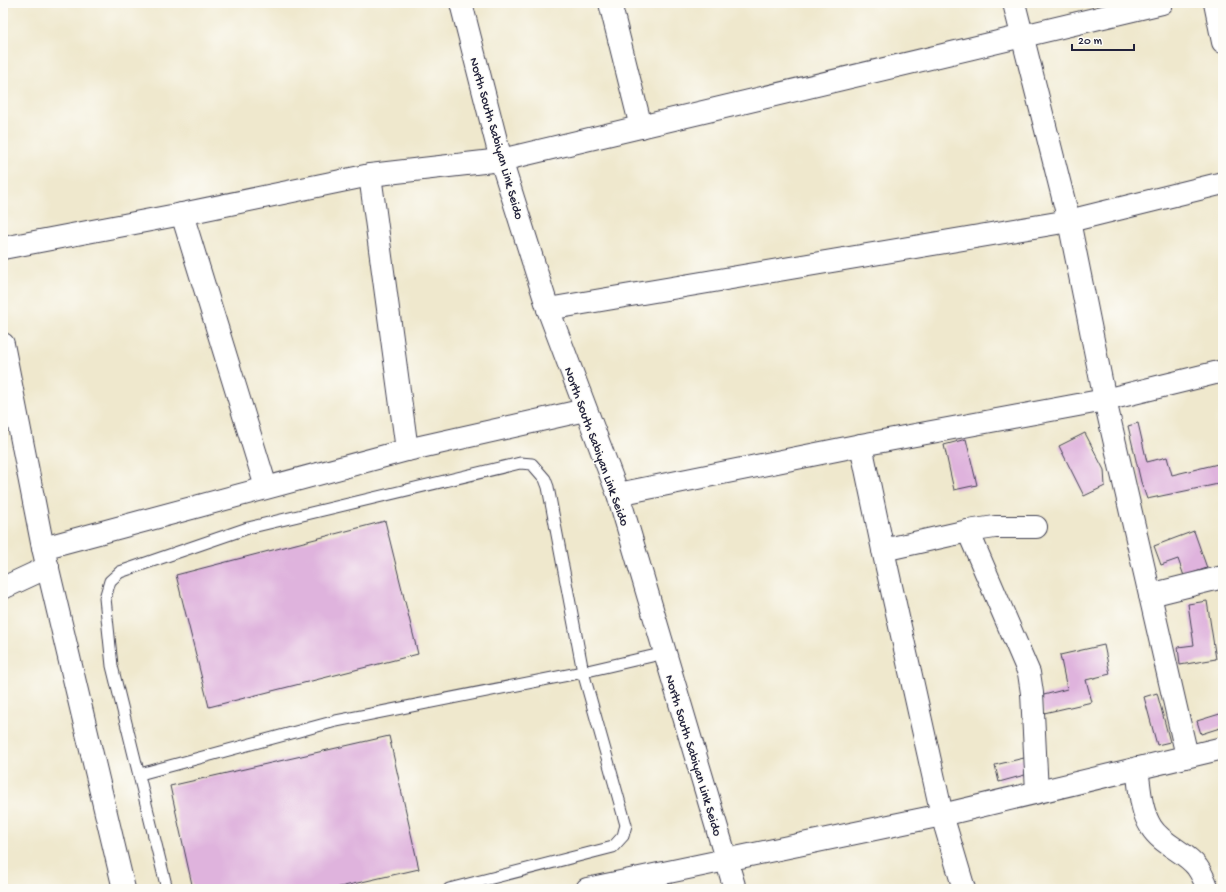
<svg xmlns="http://www.w3.org/2000/svg" width="1226" height="892" font-family="'Gochi Hand',sans-serif">
<rect width="100%" height="100%" fill="#fdfcf7"/>
<filter id="ink" filterUnits="userSpaceOnUse"><feTurbulence type="fractalNoise" baseFrequency=".025" numOctaves="2"/><feDisplacementMap in="SourceGraphic" scale="8" xChannelSelector="R" yChannelSelector="G"/><feConvolveMatrix kernelMatrix="1 2 1 2 8 2 1 2 1" color-interpolation-filters="sRGB"/></filter>
<filter id="wash" filterUnits="userSpaceOnUse"><feTurbulence type="fractalNoise" baseFrequency=".012" numOctaves="4" result="noise"/><feDisplacementMap in="SourceGraphic" scale="16" xChannelSelector="R" yChannelSelector="G"/><feGaussianBlur stdDeviation="0.9" result="paint"/><feColorMatrix in="noise" values="0 0 0 0 0 0 0 0 0 0 0 0 0 0 0 0 0 1.4 0 .05"/><feComposite in="paint" operator="in"/></filter>
<g filter="url(#wash)">
<rect width="100%" height="100%" fill="#efe8cd"/>
<g id="blocks">
<g fill="#dfb3dd">
<path d="M1138 423 1147 462 1167 457 1172 475 1222 463 1223 483 1147 499 1141 482 1128 426Z"/>
<path d="M1085 433 1104 470 1105 486 1084 496 1059 446Z"/>
<path d="M966 439 977 485 954 490 944 445Z"/>
<path d="M385 521 418 654 209 707 176 575Z"/>
<path d="M1194 531 1207 568 1184 576 1178 559 1161 565 1154 546Z"/>
<path d="M1207 601 1216 659 1180 665 1178 647 1194 645 1188 604Z"/>
<path d="M1104 645 1110 674 1086 680 1092 702 1044 713 1040 696 1067 689 1060 655Z"/>
<path d="M1157 693 1170 742 1157 745 1144 697Z"/>
<path d="M1223 713V727L1201 734 1197 721Z"/>
<path d="M389 736 419 869 331 889H193L170 786Z"/>
<path d="M1028 757 1032 773 999 782 995 765Z"/>
</g>
</g>
</g>
<g filter="url(#ink)">
<use href="#blocks" fill-opacity="0" stroke="#414051" stroke-width="1"/>
<g fill="none" stroke-linecap="round" stroke-linejoin="round">
<g stroke="#414051" stroke-width="13">
<g id="lane">
<path d="M140 774 336 721 583 672 665 653"/>
<path d="M167 889 112 666 105 598 110 581 120 572 248 528 520 463 532 464 545 479 548 487 583 672 626 825 623 836 613 847 449 889"/>
</g>
</g>
<g stroke="#414051" stroke-width="24">
<g id="street">
<path d="M461 3 501 160 548 309 618 494 735 889"/>
<path d="M610 3 641 127"/>
<path d="M1014 3 1069 221 1105 400 1187 756"/>
<path d="M1215 3 1223 42"/>
<path d="M370 175 407 450"/>
<path d="M182 214 266 487"/>
<path d="M3 248 182 214 370 175 501 160 1162 3"/>
<path d="M548 309 1069 221 1223 183"/>
<path d="M3 344 43 548 124 889"/>
<path d="M861 445 883 550 942 815 964 889"/>
<path d="M618 494 861 445 1105 400 1223 371"/>
<path d="M968 531 1029 673 1032 693 1037 792"/>
<path d="M43 548 407 450 585 410"/>
<path d="M883 550 968 531 995 527H1036"/>
<path d="M3 588 48 567"/>
<path d="M1150 595 1223 577"/>
<path d="M1137 768C1140 788 1140 809 1151 827 1162 845 1185 851 1197 867 1202 874 1205 881 1208 889"/>
<path d="M587 889 942 815 1223 748"/>
</g>
</g>
<use href="#lane" stroke="#fff" stroke-width="11"/>
<use href="#street" stroke="#fff" stroke-width="22"/>
</g>
</g>
<g text-anchor="middle" stroke-width="3" stroke-linejoin="round" paint-order="stroke">
<g font-size="13" fill="#22223b" stroke="#fdfcf7">
<text transform="translate(498 138) rotate(74)" y="5">North South Sabiyan Link Seido</text>
<text transform="translate(598 446) rotate(70)" y="5">North South Sabiyan Link Seido</text>
<text transform="translate(695 755) rotate(73)" y="5">North South Sabiyan Link Seido</text>
</g>
</g>
<rect width="1226" height="892" fill="none" stroke="#fdfcf7" stroke-width="16"/>
<path d="M1072 44v6h62v-6" fill="none" stroke="#22223b" stroke-width="2"/>
<text x="1078" y="44" font-size="12" fill="#22223b" stroke="#fdfcf7" stroke-width="3" paint-order="stroke">20 m</text>
</svg>
